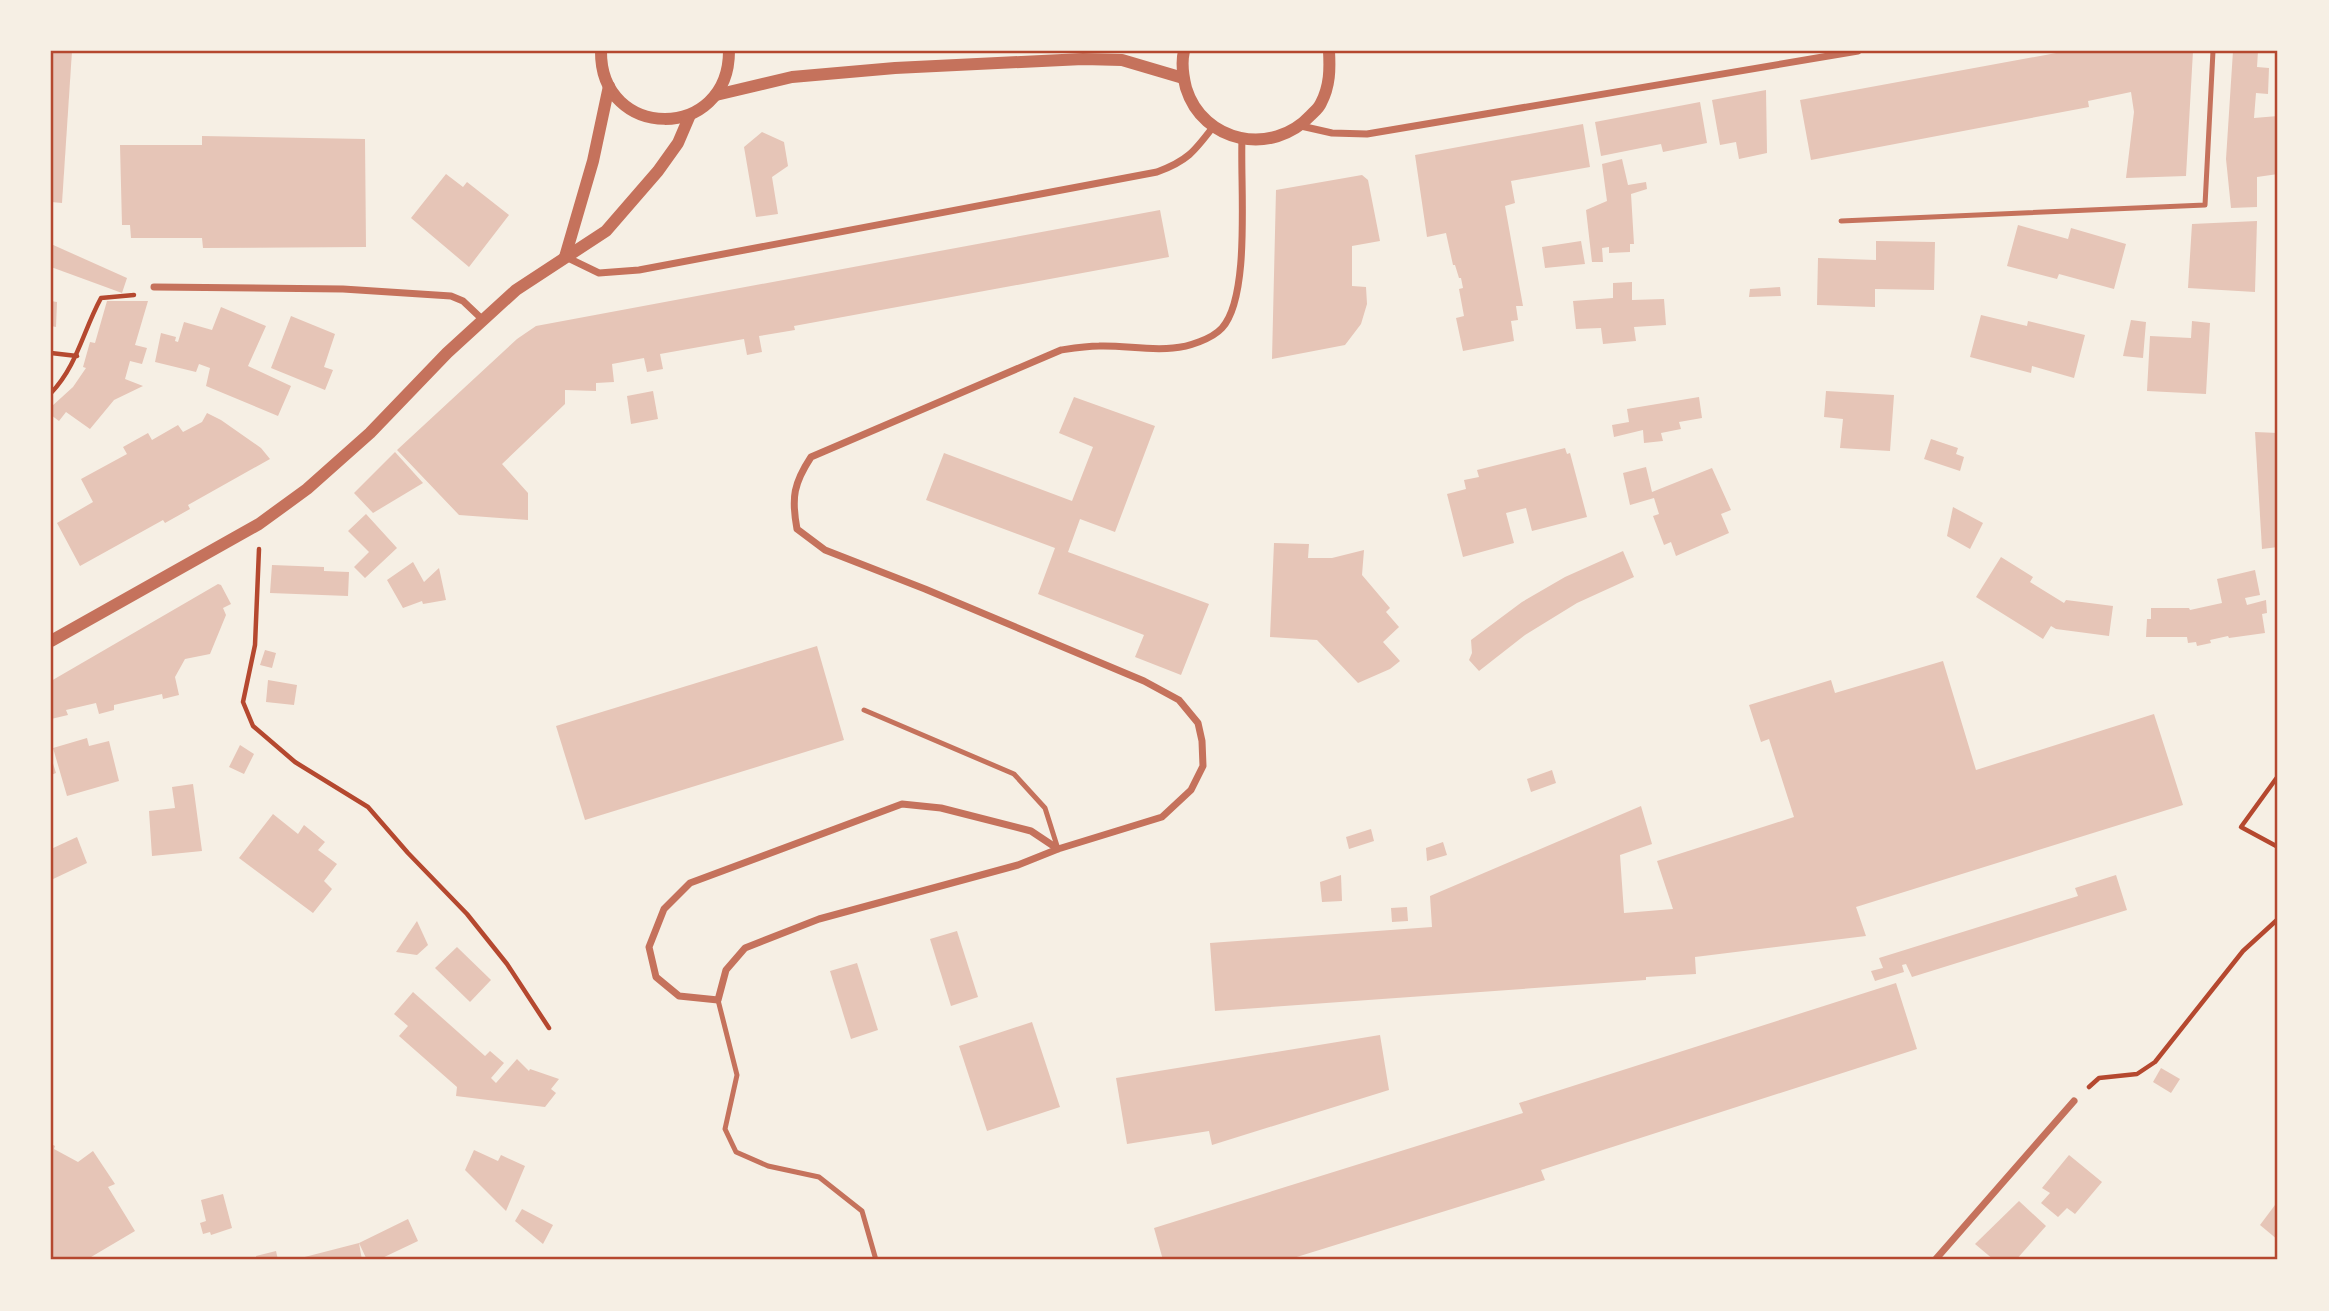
<svg xmlns="http://www.w3.org/2000/svg" width="2329" height="1311" font-family="'Asap Condensed',sans-serif">
<rect width="100%" height="100%" fill="#f6efe4"/>
<g fill="#e6c5b7">
<path d="M51 51H72L62 203 51 202Z"/>
<path d="M2067 51H2193L2186 176 2126 178 2134 112 2131 92 2088 101 2089 107 1811 160 1800 100Z"/>
<path d="M2233 51H2258L2257 67 2269 68 2268 94 2256 93 2254 118 2278 116V174L2257 177V207L2231 208 2226 159Z"/>
<path d="M1766 90 1767 153 1739 159 1736 142 1720 145 1712 100Z"/>
<path d="M1700 102 1707 143 1663 152 1661 144 1601 156 1595 122Z"/>
<path d="M1583 124 1590 167 1511 181 1515 203 1505 206 1523 306H1516L1518 320 1511 321 1514 341 1463 351 1456 318 1464 316 1459 289 1463 288 1461 278H1459L1455 265H1453L1446 233 1427 237 1415 155Z"/>
<path d="M762 132 784 142 788 166 772 177 778 214 756 217 744 147Z"/>
<path d="M202 136 365 139 366 247 203 248 202 238H131L130 225H122L120 145H202Z"/>
<path d="M1622 159 1628 185 1646 182 1647 189 1631 194 1634 244H1630V252L1609 253V247L1602 248 1603 262H1592L1586 210 1607 201 1602 164Z"/>
<path d="M446 174 463 187 467 182 509 215 469 267 411 218Z"/>
<path d="M1362 175 1368 180 1380 241 1352 246V286L1366 287 1367 304 1361 324 1345 345 1272 359 1276 190Z"/>
<path d="M1160 210 1169 257 794 326 795 330 759 336 762 352 747 355 744 339 660 354 663 369 647 372 644 358 612 364 614 382 596 383V391L565 390V404L502 464 528 493V520L459 515 397 450 517 339 536 326Z"/>
<path d="M2257 221 2255 292 2188 288 2192 224Z"/>
<path d="M2018 225 2068 239 2071 228 2126 244 2114 289 2059 274 2057 279 2007 266Z"/>
<path d="M1581 241 1585 264 1545 268 1542 247Z"/>
<path d="M1876 241 1935 242 1934 290 1875 289V307L1817 305 1818 258 1876 260Z"/>
<path d="M51 244 127 278 122 293 51 267Z"/>
<path d="M1632 282V300L1664 299 1666 325 1634 327 1636 341 1603 344 1601 328 1576 329 1573 301 1613 298V283Z"/>
<path d="M1780 287 1781 296 1749 297 1750 289Z"/>
<path d="M51 301 57 302 56 327 51 326Z"/>
<path d="M107 301H148L135 345 147 348 142 364 130 361 125 379 143 386 114 400 90 429 66 412 59 421 51 415V407L73 387 86 368 83 367 90 342 95 343Z"/>
<path d="M221 307 266 326 248 366 291 386 278 416 206 386 210 368 199 364 196 372 155 362 161 333 176 337 175 341 178 342 184 322 212 330Z"/>
<path d="M1981 315 2027 326 2028 321 2085 335 2074 378 2032 366 2031 373 1970 357Z"/>
<path d="M291 316 335 334 324 367 333 370 325 390 271 368Z"/>
<path d="M2131 320 2146 322 2143 358 2123 356Z"/>
<path d="M2192 321 2210 323 2206 394 2147 391 2150 336 2191 338Z"/>
<path d="M653 391 658 419 631 424 627 396Z"/>
<path d="M1826 391 1894 395 1890 451 1840 448 1843 419 1824 417Z"/>
<path d="M1074 397 1155 426 1115 532 1080 519 1068 552 1209 604 1181 675 1135 657 1144 635 1038 594 1055 548 926 500 944 453 1072 501 1093 447 1059 433Z"/>
<path d="M1699 397 1702 418 1679 422 1681 429 1661 433 1663 441 1644 443 1643 430 1614 437 1612 425 1629 422 1627 409Z"/>
<path d="M207 413 221 420 261 448 270 459 188 505 190 509 165 523 163 520 80 566 57 523 93 502 81 479 127 454 123 447 148 433 152 440 178 425 183 432 202 422Z"/>
<path d="M2255 432 2278 433V547L2262 549Z"/>
<path d="M1931 439 1958 448 1956 454 1964 457 1960 471 1924 459Z"/>
<path d="M1565 448 1567 454 1570 453 1587 517 1532 531 1526 508 1506 513 1514 543 1463 557 1447 494 1466 489 1464 480 1479 477 1477 470Z"/>
<path d="M395 452 423 483 373 513 354 493Z"/>
<path d="M1646 467 1652 492 1712 468 1731 510 1721 514 1729 533 1676 556 1671 542 1664 545 1653 516 1659 514 1654 498 1630 505 1623 473Z"/>
<path d="M1953 507 1983 523 1970 549 1947 536Z"/>
<path d="M366 514 397 548 365 578 354 567 369 552 348 531Z"/>
<path d="M1274 543 1309 544 1308 558H1332L1364 550 1362 575 1390 608 1386 612 1399 627 1383 642 1400 661 1390 669 1358 683 1317 640 1270 637Z"/>
<path d="M1623 551 1634 577 1577 603 1525 635 1479 671 1469 660 1472 653 1471 640 1522 602 1565 577Z"/>
<path d="M2001 557 2033 577 2030 582 2064 603 2066 600 2113 606 2109 636 2056 629 2051 626 2043 639 1976 597Z"/>
<path d="M413 562 424 582 439 568 446 600 423 604 422 601 403 608 387 580Z"/>
<path d="M272 565 324 567V571L349 572 348 596 270 593Z"/>
<path d="M2255 570 2260 595 2245 598 2247 605 2266 600 2267 613 2262 614 2265 633 2229 638 2228 636 2210 640 2211 643 2197 646 2196 642 2188 643 2187 637H2146L2147 619H2151V608H2189L2190 610 2222 603 2217 579Z"/>
<path d="M218 584 221 585 231 604 223 608 226 615 210 654 185 659 175 677 179 695 163 699 162 694 114 705V710L99 714 96 703 66 710 68 715 51 719V681Z"/>
<path d="M817 646 844 740 585 820 556 726Z"/>
<path d="M265 650 276 653 272 668 260 665Z"/>
<path d="M1943 661 1976 770 2154 714 2183 805 1856 907 1866 936 1695 957 1696 974 1646 977V980L1215 1011 1210 943 1432 927 1430 896 1641 806 1652 844 1620 855 1624 913 1673 909 1657 861 1794 817 1769 739 1761 742 1749 705 1831 680 1835 693Z"/>
<path d="M268 680 297 685 294 705 266 702Z"/>
<path d="M87 738 89 746 109 741 119 781 67 796 53 748Z"/>
<path d="M240 745 254 754 244 774 229 767Z"/>
<path d="M51 757 56 773 51 775Z"/>
<path d="M1552 770 1556 783 1531 792 1527 779Z"/>
<path d="M193 784 202 851 152 856 149 811 175 808 172 787Z"/>
<path d="M273 814 298 834 304 825 325 842 318 850 337 864 324 881 332 889 313 913 239 858Z"/>
<path d="M1371 829 1374 841 1349 849 1346 837Z"/>
<path d="M77 837 87 863 51 880V849Z"/>
<path d="M1443 842 1447 855 1427 861 1426 848Z"/>
<path d="M1341 875 1342 901 1322 902 1320 882Z"/>
<path d="M2116 875 2127 910 1912 977 1906 964 1902 965 1904 972 1875 981 1871 971 1883 968 1879 958 2078 896 2075 888Z"/>
<path d="M1407 907 1408 921 1392 922 1391 908Z"/>
<path d="M417 921 428 945 417 955 396 952Z"/>
<path d="M957 931 978 997 951 1006 930 939Z"/>
<path d="M457 947 491 980 470 1002 435 968Z"/>
<path d="M857 963 878 1030 851 1039 830 971Z"/>
<path d="M1896 983 1917 1049 1541 1170 1545 1180 1287 1260H1163L1154 1228 1523 1113 1519 1103Z"/>
<path d="M413 992 485 1056 490 1051 504 1063 491 1078 496 1083 517 1059 529 1071 530 1069 559 1079 551 1089 556 1093 545 1107 456 1096 457 1087 399 1036 408 1026 394 1014Z"/>
<path d="M1032 1022 1060 1107 987 1131 959 1046Z"/>
<path d="M1380 1035 1389 1090 1212 1145 1209 1131 1127 1144 1116 1078Z"/>
<path d="M2161 1068 2180 1079 2171 1093 2153 1082Z"/>
<path d="M51 1144 55 1146 54 1149 78 1162 93 1151 115 1184 108 1187 135 1231 86 1260H51L53 1246 51 1243Z"/>
<path d="M474 1150 498 1161 501 1155 525 1166 506 1211 465 1170Z"/>
<path d="M2069 1155 2102 1182 2075 1214 2067 1208 2058 1217 2041 1203 2050 1193 2042 1188Z"/>
<path d="M223 1194 232 1228 211 1235 210 1232 203 1234 200 1223 206 1221 201 1200Z"/>
<path d="M2019 1201 2046 1226 2016 1260H1994L1975 1244Z"/>
<path d="M2278 1201V1240L2260 1225Z"/>
<path d="M522 1209 553 1225 543 1244 515 1221Z"/>
<path d="M408 1219 418 1241 378 1260H367L359 1243 362 1260H293L359 1243Z"/>
<path d="M276 1251 278 1260H257L256 1256Z"/>
</g>
<g fill="none" stroke-linecap="round" stroke-linejoin="round">
<g stroke="#b5482f" stroke-width="4.5">
<path d="M51 353 77 356"/>
<path d="M51 393C77 366 83 331 101 298L134 295"/>
<path d="M259 549 255 645 243 702 253 726 295 762 368 807 408 853 467 914 507 964 549 1028"/>
<path d="M2278 776 2241 827 2278 847"/>
<path d="M2089 1087 2099 1078 2137 1074 2155 1062 2243 951 2278 919"/>
</g>
<g stroke="#c5725c" stroke-width="5">
<path d="M1841 221 2205 205 2213 51"/>
<path d="M864 710 1014 774 1045 808 1058 849"/>
<path d="M718 1000 737 1075 725 1129 736 1152 768 1166 819 1177 862 1211 876 1260"/>
</g>
<g stroke="#c5725c" stroke-width="7">
<path d="M1301 126 1332 133 1367 134 1858 51"/>
<path d="M566 257 599 273 639 270 1157 172C1187 161 1194 152 1213 127"/>
<path d="M154 287 343 289 451 296 463 301 483 320"/>
<path d="M1058 849 1031 831 941 808 902 804 690 883 664 909 649 947 656 977 679 996 718 1000 726 970 745 948 819 919 1018 865 1058 849 1162 817 1191 790 1203 766 1202 741 1198 723 1179 700 1144 681 925 589 825 550 797 529C791 497 794 483 811 457L1061 350C1074 348 1086 346 1099 346 1123 345 1149 351 1173 348 1188 347 1212 339 1222 328 1251 296 1240 184 1242 140"/>
<path d="M1935 1260 2074 1101"/>
</g>
<g stroke="#c5725c" stroke-width="12">
<path d="M601 51C600 141 729 142 729 51"/>
<path d="M1184 51C1181 63 1183 76 1186 88 1203 143 1272 157 1311 115 1314 112 1319 108 1321 103 1330 86 1330 69 1329 51"/>
<path d="M716 95 792 77 895 68 1083 59 1122 60 1183 78"/>
<path d="M565 257 593 161 609 86"/>
<path d="M51 641 259 524 307 489 370 433 447 353 516 290 606 231 658 171 678 143 690 115"/>
</g>
</g>
<rect width="2329" height="1311" fill="none" stroke="#f6efe4" stroke-width="105"/>
<rect x="52" y="52" width="2224" height="1206" fill="none" stroke="#b5482f" stroke-width="2.5"/>
</svg>
